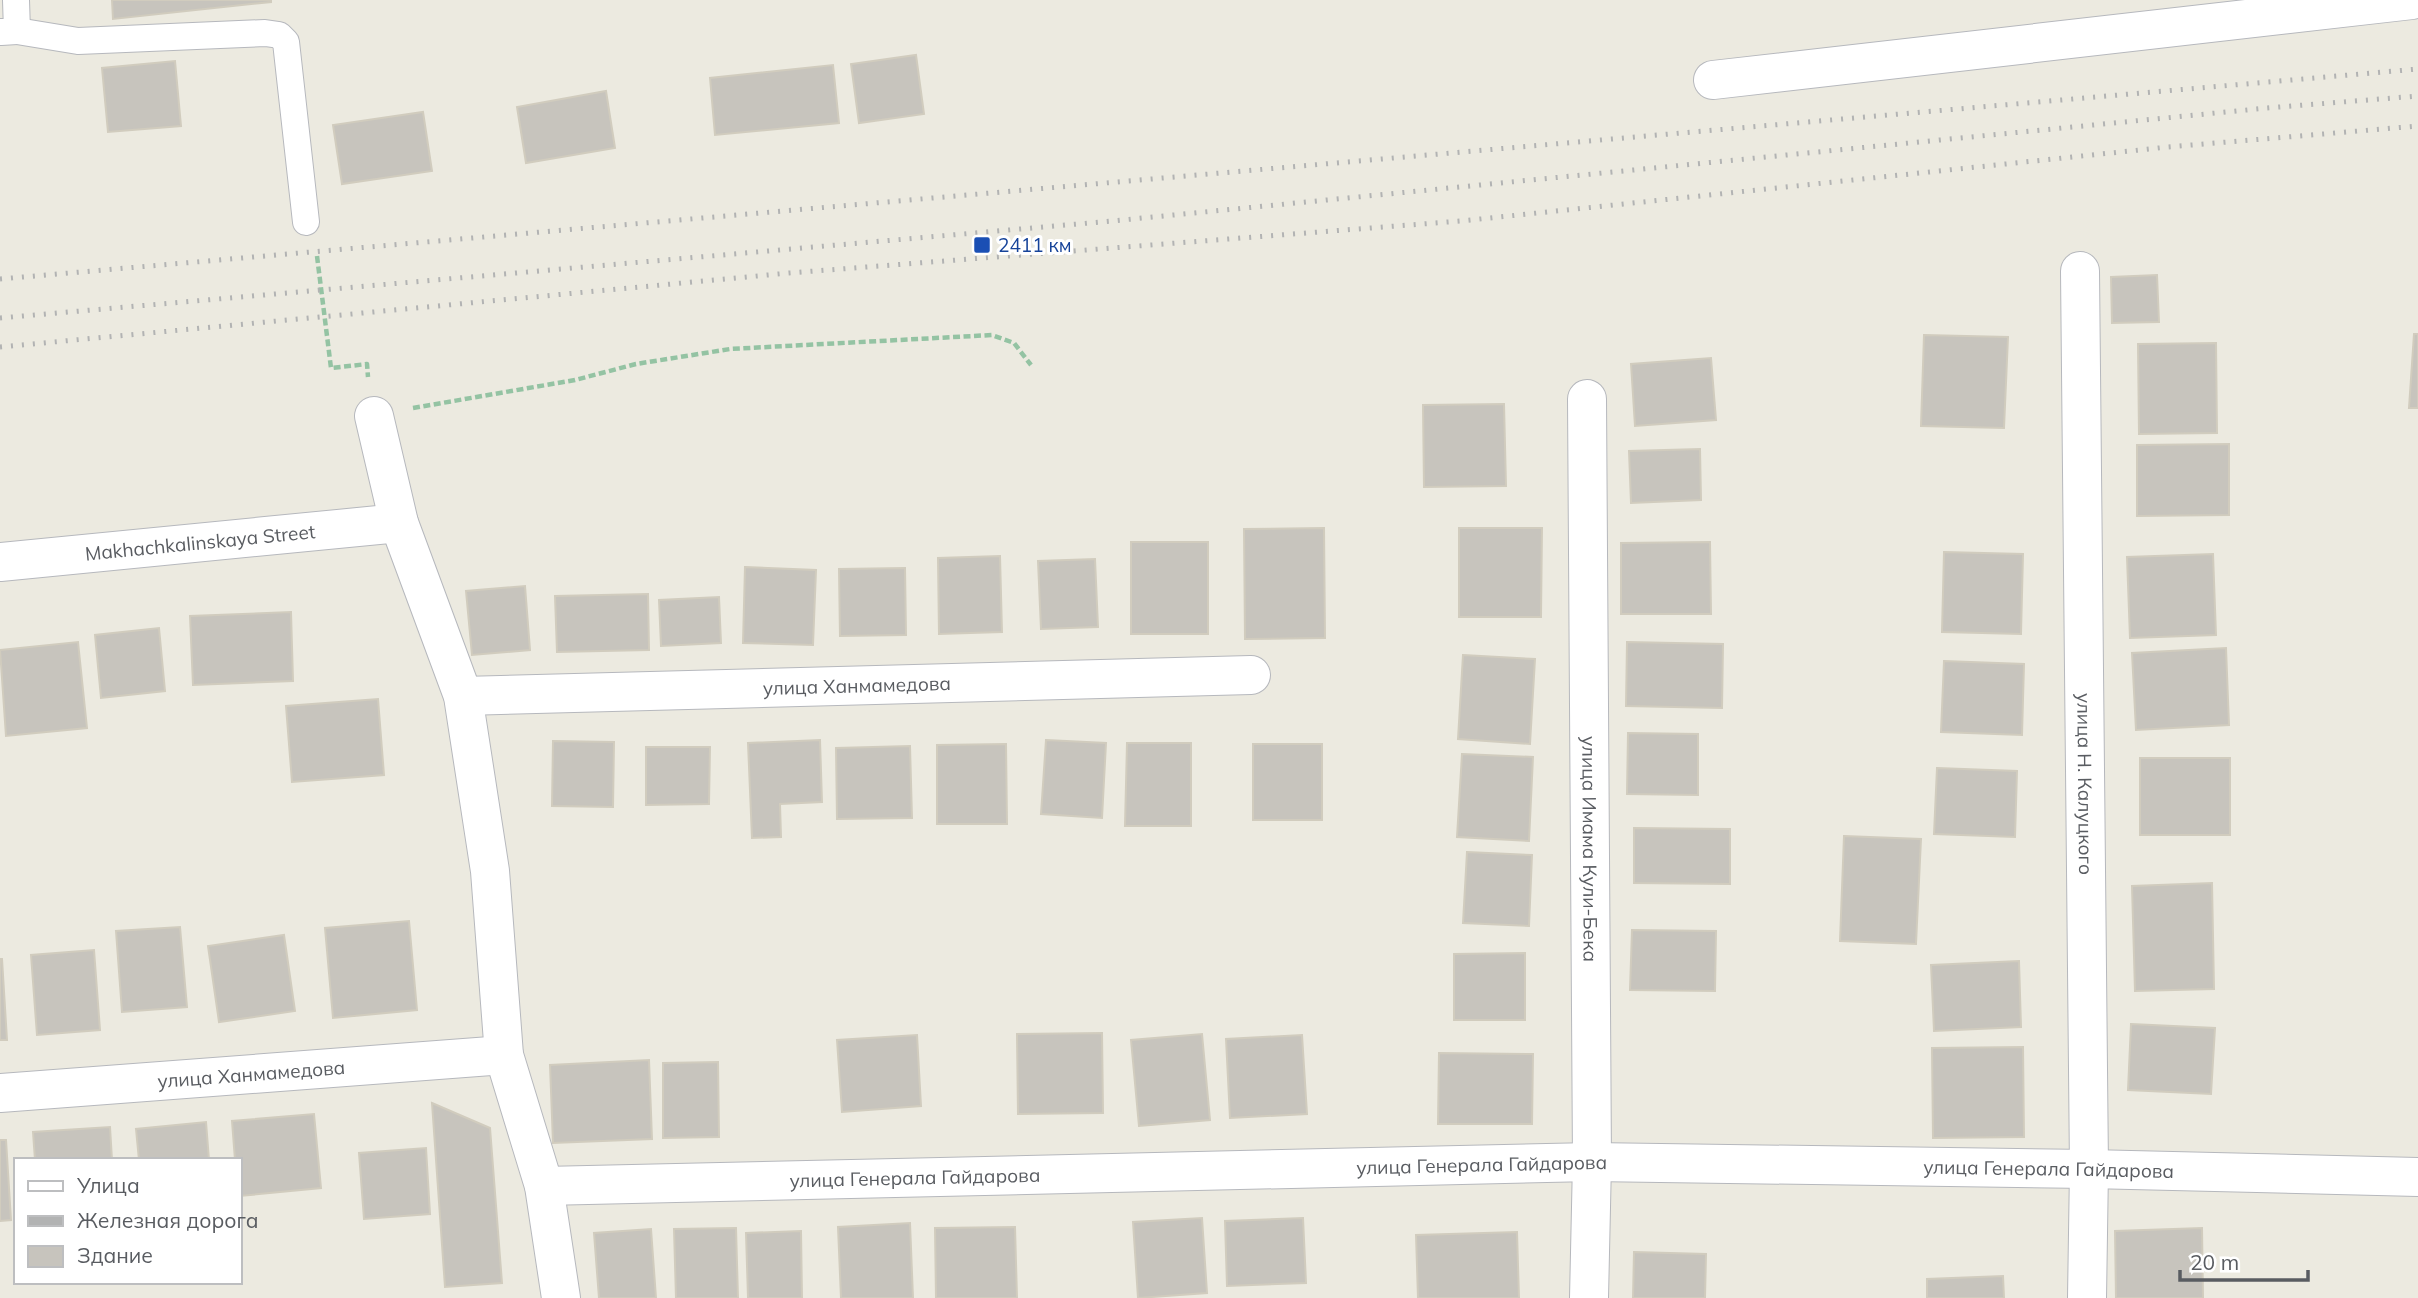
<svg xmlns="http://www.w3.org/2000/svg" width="2418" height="1298" font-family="Mulish,sans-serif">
<rect width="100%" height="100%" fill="#eceae0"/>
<g fill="#c7c4bd" stroke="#d1ccbe" stroke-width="2">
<path d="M112 0H271V2L113 19Z"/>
<path d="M916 55 924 114 859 123 851 64Z"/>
<path d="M175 61 181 126 108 132 102 68Z"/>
<path d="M833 65 839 123 715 135 710 78Z"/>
<path d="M606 91 615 148 526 163 517 107Z"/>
<path d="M423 112 432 171 342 184 333 125Z"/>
<path d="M2157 275 2159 322 2112 323 2111 277Z"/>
<path d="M2414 334H2418V408H2409Z"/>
<path d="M1924 335 2008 337 2004 428 1921 426Z"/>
<path d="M2216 343 2217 433 2139 434 2138 344Z"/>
<path d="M1711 358 1716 420 1635 426 1631 364Z"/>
<path d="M1504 404 1506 486 1424 487 1423 405Z"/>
<path d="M2229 444V515L2137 516V445Z"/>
<path d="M1700 449 1701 500 1631 503 1629 451Z"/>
<path d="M1324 528 1325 638 1245 639 1244 529Z"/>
<path d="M1459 528H1542L1541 617H1459Z"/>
<rect x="1131" y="542" width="77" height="92"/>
<path d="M1710 542 1711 614H1621V543Z"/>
<path d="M1944 552 2023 554 2021 634 1942 632Z"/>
<path d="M2213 554 2216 635 2130 638 2127 557Z"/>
<path d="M1000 556 1002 632 939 634 938 558Z"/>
<path d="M1095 559 1098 627 1041 629 1038 561Z"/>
<path d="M745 567 816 570 813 645 743 643Z"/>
<path d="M905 568 906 635 840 636 839 569Z"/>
<path d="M525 586 530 650 472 655 466 591Z"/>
<path d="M648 594 649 650 557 652 555 596Z"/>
<path d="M719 597 721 643 661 646 659 600Z"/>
<path d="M291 612 293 681 193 685 190 616Z"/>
<path d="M159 628 165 691 101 698 95 635Z"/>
<path d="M78 642 87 728 6 736 0 650Z"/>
<path d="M1627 642 1723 644 1722 708 1626 706Z"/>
<path d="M2226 648 2229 725 2136 730 2132 653Z"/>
<path d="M1463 655 1535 659 1530 744 1458 739Z"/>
<path d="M1944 661 2024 664 2022 735 1941 732Z"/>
<path d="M378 699 384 775 292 782 286 706Z"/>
<path d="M1628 733 1698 734V795L1627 794Z"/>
<path d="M820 740 822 802 780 804 781 837 752 838 748 743Z"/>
<path d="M1046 740 1106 743 1102 818 1041 814Z"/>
<path d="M553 741 614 742 613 807 552 806Z"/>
<path d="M1127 743H1191V826H1125Z"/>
<path d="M1006 744 1007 824H937V745Z"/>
<rect x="1253" y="744" width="69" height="76"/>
<path d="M910 746 912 818 837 819 836 748Z"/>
<path d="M646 747H710L709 804 646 805Z"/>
<path d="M1462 754 1533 757 1529 841 1457 837Z"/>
<rect x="2140" y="758" width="90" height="77"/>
<path d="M1937 768 2017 771 2015 837 1934 834Z"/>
<path d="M1634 828 1730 829V884L1634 883Z"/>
<path d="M1844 836 1921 839 1916 944 1840 941Z"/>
<path d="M1467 852 1532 855 1529 926 1463 923Z"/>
<path d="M2212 883 2214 989 2135 991 2132 886Z"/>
<path d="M409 921 417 1010 333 1018 325 928Z"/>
<path d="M180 927 187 1007 122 1012 116 931Z"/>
<path d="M1632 930 1716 931 1715 991 1630 990Z"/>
<path d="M284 935 295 1011 219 1022 208 946Z"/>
<path d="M94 950 100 1030 37 1035 31 955Z"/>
<path d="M1525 953V1020H1454V954Z"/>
<path d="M0 959H2L7 1040H0Z"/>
<path d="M2019 961 2021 1027 1934 1031 1931 965Z"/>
<path d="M2131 1024 2215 1028 2211 1094 2128 1090Z"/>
<path d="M1102 1033 1103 1113 1018 1114 1017 1034Z"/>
<path d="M1202 1034 1210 1120 1139 1126 1131 1040Z"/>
<path d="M917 1035 921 1106 842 1112 837 1040Z"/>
<path d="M1302 1035 1307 1114 1230 1118 1226 1039Z"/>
<path d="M2023 1047 2024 1137 1933 1138 1932 1048Z"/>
<path d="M1439 1053 1533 1054 1532 1124H1438Z"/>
<path d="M649 1060 652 1139 553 1143 550 1065Z"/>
<path d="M718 1062 719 1137 663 1138V1063Z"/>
<path d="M432 1103 490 1128 502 1283 445 1287Z"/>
<path d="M314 1114 321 1188 240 1196V1160H235L232 1121Z"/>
<path d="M206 1122 209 1160H139L136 1129Z"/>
<path d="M110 1127 112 1160H35L33 1132Z"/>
<path d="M0 1140H6L11 1220 0 1221Z"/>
<path d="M426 1148 430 1214 364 1219 359 1153Z"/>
<path d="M1202 1218 1207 1293 1138 1298 1133 1222Z"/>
<path d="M1303 1218 1306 1283 1227 1286 1225 1221Z"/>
<path d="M910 1223 913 1298H841L838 1227Z"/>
<path d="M1015 1227 1017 1298H936L935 1228Z"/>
<path d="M736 1228 738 1298H676L674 1229Z"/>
<path d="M2202 1228 2203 1298H2116L2115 1231Z"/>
<path d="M651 1229 656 1298H599L594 1233Z"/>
<path d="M801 1231 802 1298H748L746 1233Z"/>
<path d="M1517 1232 1519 1298H1418L1416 1235Z"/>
<path d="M1634 1252 1706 1254 1705 1298H1633Z"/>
<path d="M2003 1276 2004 1298H1927V1279Z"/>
</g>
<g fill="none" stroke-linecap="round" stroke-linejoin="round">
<g stroke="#b6b8bd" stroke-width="28">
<g id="lane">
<path d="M17 31 78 41 265 33 279 35 286 42 306 222"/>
<path d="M1 32 17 31 16 0"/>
</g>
</g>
<g stroke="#b6b8bd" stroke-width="40">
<g id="street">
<path d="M1713 80 2412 0"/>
<path id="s1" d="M2080 271 2089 1169 2087 1298"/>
<path id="s2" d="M1587 399 1592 1162 1589 1298"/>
<path d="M374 416 399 523 463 696 490 871 504 1055 544 1186 561 1298"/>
<path id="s3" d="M0 562 399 523"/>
<path id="s4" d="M463 696 1251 675"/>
<path id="s5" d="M0 1093 504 1055"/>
<path id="s6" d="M544 1186 1592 1162 2089 1169 2418 1177"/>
</g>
</g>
<g stroke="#94c3a3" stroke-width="4.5" stroke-dasharray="7 3.5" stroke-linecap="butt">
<path d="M317 256 331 368 367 364 368 377"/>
<path d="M413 408 575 380 636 364 730 349 992 335 1014 343 1031 365"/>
</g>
<use href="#lane" stroke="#fff" stroke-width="26"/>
<use href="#street" stroke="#fff" stroke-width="38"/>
<g stroke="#b2b3b3" stroke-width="5" stroke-dasharray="2 9" stroke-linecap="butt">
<path d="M0 279 2418 69"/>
<path d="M0 318 1112 221 2267 108 2418 96"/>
<path d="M0 347 789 273 1461 221 2168 147 2418 126"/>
</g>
</g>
<rect fill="#1a4fb4" stroke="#fff" stroke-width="2.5" x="973" y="236" width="18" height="18" rx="3.5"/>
<g text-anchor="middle" stroke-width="6" stroke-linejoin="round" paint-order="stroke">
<g font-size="19" fill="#164399" stroke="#fff" text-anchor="start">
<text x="998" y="252">2411 км</text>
</g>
<g font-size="19" fill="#595c61" stroke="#fff">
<text dy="7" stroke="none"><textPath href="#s3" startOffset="201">Makhachkalinskaya Street</textPath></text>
<text dy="7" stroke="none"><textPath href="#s4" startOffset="394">улица Ханмамедова</textPath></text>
<text dy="7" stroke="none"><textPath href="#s1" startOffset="513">улица Н. Калуцкого</textPath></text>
<text dy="7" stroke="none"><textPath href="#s2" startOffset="450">улица Имама Кули-Бека</textPath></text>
<text dy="7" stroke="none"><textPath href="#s5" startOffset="252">улица Ханмамедова</textPath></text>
<text dy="7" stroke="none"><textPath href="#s6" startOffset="938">улица Генерала Гайдарова</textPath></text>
<text dy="7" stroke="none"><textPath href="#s6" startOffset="1505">улица Генерала Гайдарова</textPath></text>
<text dy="7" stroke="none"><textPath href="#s6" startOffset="371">улица Генерала Гайдарова</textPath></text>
</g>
</g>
<rect x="14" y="1158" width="228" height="126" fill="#ffffff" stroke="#bdbec0" stroke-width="2"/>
<rect x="28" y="1181" width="35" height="10" fill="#ffffff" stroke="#bdbec0" stroke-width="2"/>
<text x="77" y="1193" font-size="21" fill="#595c61">Улица</text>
<rect x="28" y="1216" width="35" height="10" fill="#b2b3b3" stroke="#bdbec0" stroke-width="2"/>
<text x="77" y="1228" font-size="21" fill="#595c61">Железная дорога</text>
<rect x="28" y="1246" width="35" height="21" fill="#c7c4bd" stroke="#bdbec0" stroke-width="2"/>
<text x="77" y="1263" font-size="21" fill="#595c61">Здание</text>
<path d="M2180 1270v10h128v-10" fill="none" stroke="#595c61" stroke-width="3.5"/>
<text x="2190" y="1270" font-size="21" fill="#595c61" stroke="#ffffff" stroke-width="5" paint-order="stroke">20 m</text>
</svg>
